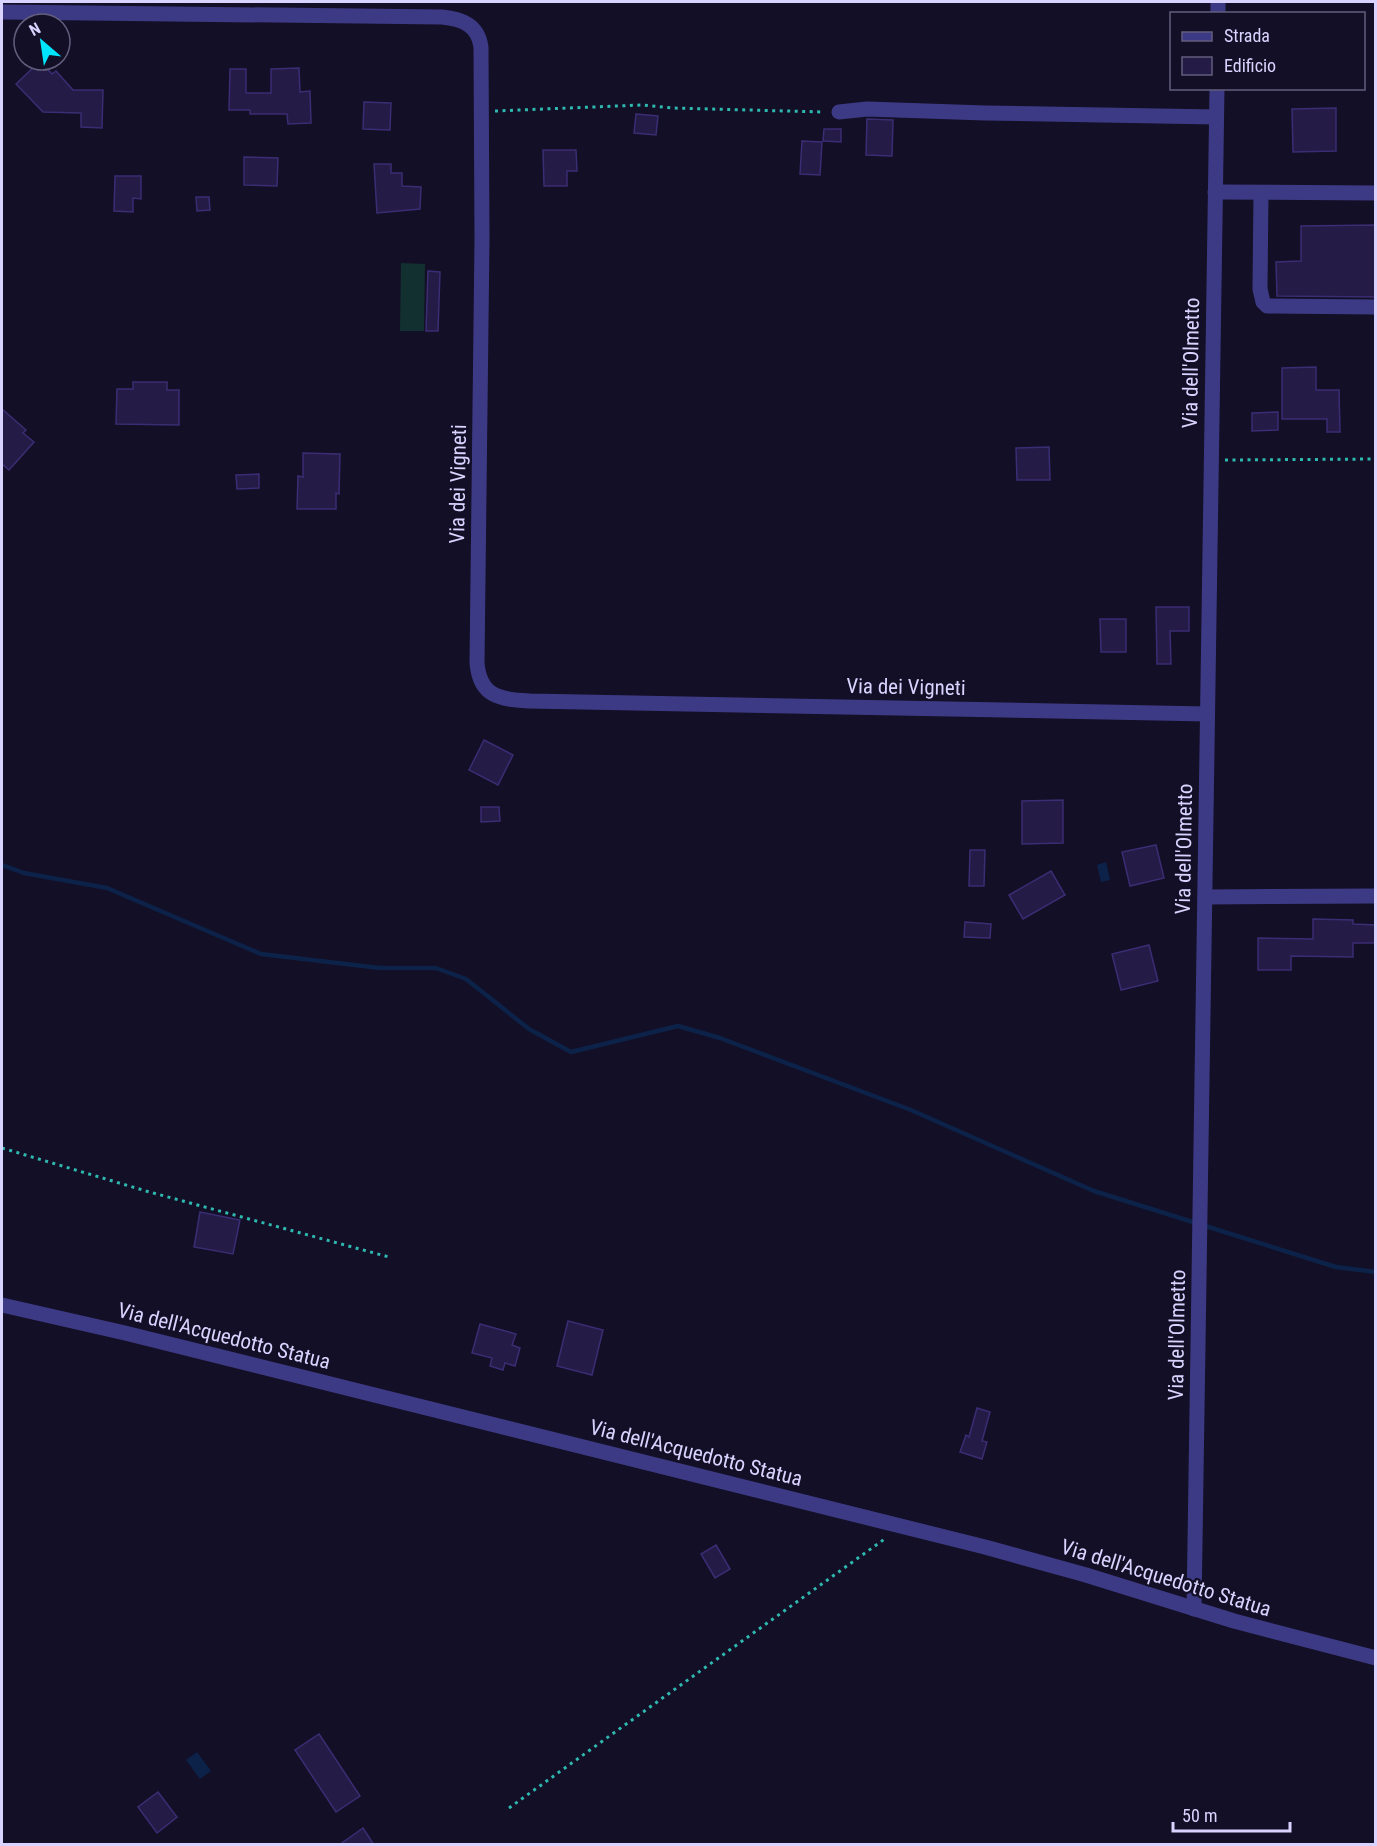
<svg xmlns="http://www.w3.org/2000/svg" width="1377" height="1846" font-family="'Roboto Condensed',sans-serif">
<rect width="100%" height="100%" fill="#130f26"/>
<path fill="#12302f" d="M401 263 425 264 424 331H400Z"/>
<g fill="#0c2248">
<path d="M1106 862 1110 880 1101 882 1097 865Z"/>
<path d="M197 1752 211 1771 200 1779 186 1760Z"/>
</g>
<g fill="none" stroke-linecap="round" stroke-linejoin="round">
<path stroke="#0c2248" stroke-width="4.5" d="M2 865 24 873 107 888 261 954 380 968H436L466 979 529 1029 571 1052 678 1026 720 1038 911 1110 1094 1191 1336 1267 1376 1272"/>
</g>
<g fill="#241b47" stroke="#3b2d73" stroke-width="1.5">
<path d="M40 61 52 74 56 71 73 90H103L102 128 81 127V113L43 112 16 84Z"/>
<path d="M299 68 300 92 310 91 311 123 288 124 287 114H250V110H229L230 69H246V93H271V69Z"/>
<path d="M364 102 391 103 390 130 363 129Z"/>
<path d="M1336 108V151L1293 152 1292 109Z"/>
<path d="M636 114 658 116 656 135 634 133Z"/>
<path d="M867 119 893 120 892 156 866 155Z"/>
<path d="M824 129H841V142L823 141Z"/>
<path d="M802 141 822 142 820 175 800 174Z"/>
<path d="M543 150H576L577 171H567V186H544Z"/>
<path d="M244 157 278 158 277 186 244 185Z"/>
<path d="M374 164H391V173H402V186L421 187 420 209 377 213Z"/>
<path d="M115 176H141V199L133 198V212L114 211Z"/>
<path d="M196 197H209L210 210 197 211Z"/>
<path d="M1376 225V297L1277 296 1276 262 1301 261V226Z"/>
<path d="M428 271 440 272 438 331H426Z"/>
<path d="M1316 367V390H1339L1340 432H1327V419H1282V368Z"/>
<path d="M133 382H167V390H179V425L116 424 117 389H133Z"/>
<path d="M2 409 26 430 23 433 34 442 9 470 2 464Z"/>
<path d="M1278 412V430L1252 431V413Z"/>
<path d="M1049 447 1050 480H1017L1016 448Z"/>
<path d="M303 453 340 454 339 494 336 493V509H297L298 476 303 477Z"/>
<path d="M259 474V488L237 489 236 475Z"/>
<path d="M1156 607H1189V631H1170L1171 664H1157Z"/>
<path d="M1100 619H1126V652H1101Z"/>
<path d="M484 740 513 755 498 785 469 770Z"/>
<path d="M1063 800V843L1022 844V801Z"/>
<path d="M481 807H499L500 821 481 822Z"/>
<path d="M1156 845 1164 878 1130 886 1122 852Z"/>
<path d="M970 850H985L984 886H969Z"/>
<path d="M1051 871 1065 895 1023 919 1009 895Z"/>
<path d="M1313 919 1353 920V924L1376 925V943H1353V957L1291 956V970H1258V938L1313 939Z"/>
<path d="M965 922 991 924 990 938 964 937Z"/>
<path d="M1149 945 1158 981 1121 990 1112 954Z"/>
<path d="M200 1212 240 1220 233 1254 194 1247Z"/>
<path d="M568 1321 603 1330 592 1375 557 1366Z"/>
<path d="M480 1324 516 1334 512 1345 520 1348 515 1366 505 1363 503 1370 490 1366 492 1358 472 1353Z"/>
<path d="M977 1408 990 1412 982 1441 987 1442 982 1459 960 1452 966 1435 969 1437Z"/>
<path d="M716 1545 730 1569 715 1578 701 1554Z"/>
<path d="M319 1734 360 1796 336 1812 295 1750Z"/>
<path d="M158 1792 177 1817 157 1833 138 1807Z"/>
<path d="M363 1828 374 1845H339Z"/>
</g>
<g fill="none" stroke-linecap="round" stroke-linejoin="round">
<g stroke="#2fb8b0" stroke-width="3" stroke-dasharray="3 4.5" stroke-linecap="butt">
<path d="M495 111 642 105 672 108 824 112"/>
<path d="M1225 460 1376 459"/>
<path d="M2 1148 146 1191 389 1257"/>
<path d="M509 1808 886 1538"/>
</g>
<g stroke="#3d3a85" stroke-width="15">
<path d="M2 12 442 17C462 19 478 25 481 47L482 239 477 663C480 698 501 699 530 701L1207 714"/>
<path d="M1218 14V2"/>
<path d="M839 112 867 109 985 113 1216 117"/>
<path d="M1215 192 1376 193"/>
<path d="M1261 193 1260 289 1263 302 1267 306 1376 307"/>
<path d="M1205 897 1376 896"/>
<path d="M2 1305 125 1333 985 1547 1086 1575 1234 1621 1376 1658"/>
<path d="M1194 1609 1217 88"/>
</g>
</g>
<g text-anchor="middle" stroke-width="4.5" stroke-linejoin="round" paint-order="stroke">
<g font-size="21" fill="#d9d4ff" stroke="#130f26">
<text transform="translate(1191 363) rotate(-89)" y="7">Via dell'Olmetto</text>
<text transform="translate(458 484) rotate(-89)" y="7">Via dei Vigneti</text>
<text transform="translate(906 687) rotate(1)" y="7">Via dei Vigneti</text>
<text transform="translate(1184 849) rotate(-89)" y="7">Via dell'Olmetto</text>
<text transform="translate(1177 1335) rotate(-89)" y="7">Via dell'Olmetto</text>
<text transform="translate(224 1336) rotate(14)" y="7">Via dell'Acquedotto Statua</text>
<text transform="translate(696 1453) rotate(14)" y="7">Via dell'Acquedotto Statua</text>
<text transform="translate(1166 1578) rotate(17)" y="7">Via dell'Acquedotto Statua</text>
</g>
</g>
<rect width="1377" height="1846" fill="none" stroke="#d9d4ff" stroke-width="6"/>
<rect x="1170" y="12" width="195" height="78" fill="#130f26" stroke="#625e7d" stroke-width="1.5"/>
<rect x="1182" y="32" width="30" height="9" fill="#3d3a85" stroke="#625e7d" stroke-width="1.5"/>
<text x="1224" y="42" font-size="18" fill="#d9d4ff">Strada</text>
<rect x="1182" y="57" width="30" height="18" fill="#241b47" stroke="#625e7d" stroke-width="1.5"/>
<text x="1224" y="72" font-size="18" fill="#d9d4ff">Edificio</text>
<g transform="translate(42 42) rotate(331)"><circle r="28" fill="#130f26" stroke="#625e7d" stroke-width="1.5"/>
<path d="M0-4.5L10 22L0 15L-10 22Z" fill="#00e5ff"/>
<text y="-9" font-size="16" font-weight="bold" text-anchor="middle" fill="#d9d4ff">N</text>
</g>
<path d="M1173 1822v9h117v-9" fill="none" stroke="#d9d4ff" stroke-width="3"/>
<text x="1182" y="1822" font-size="18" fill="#d9d4ff" stroke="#130f26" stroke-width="4.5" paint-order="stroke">50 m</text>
</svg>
